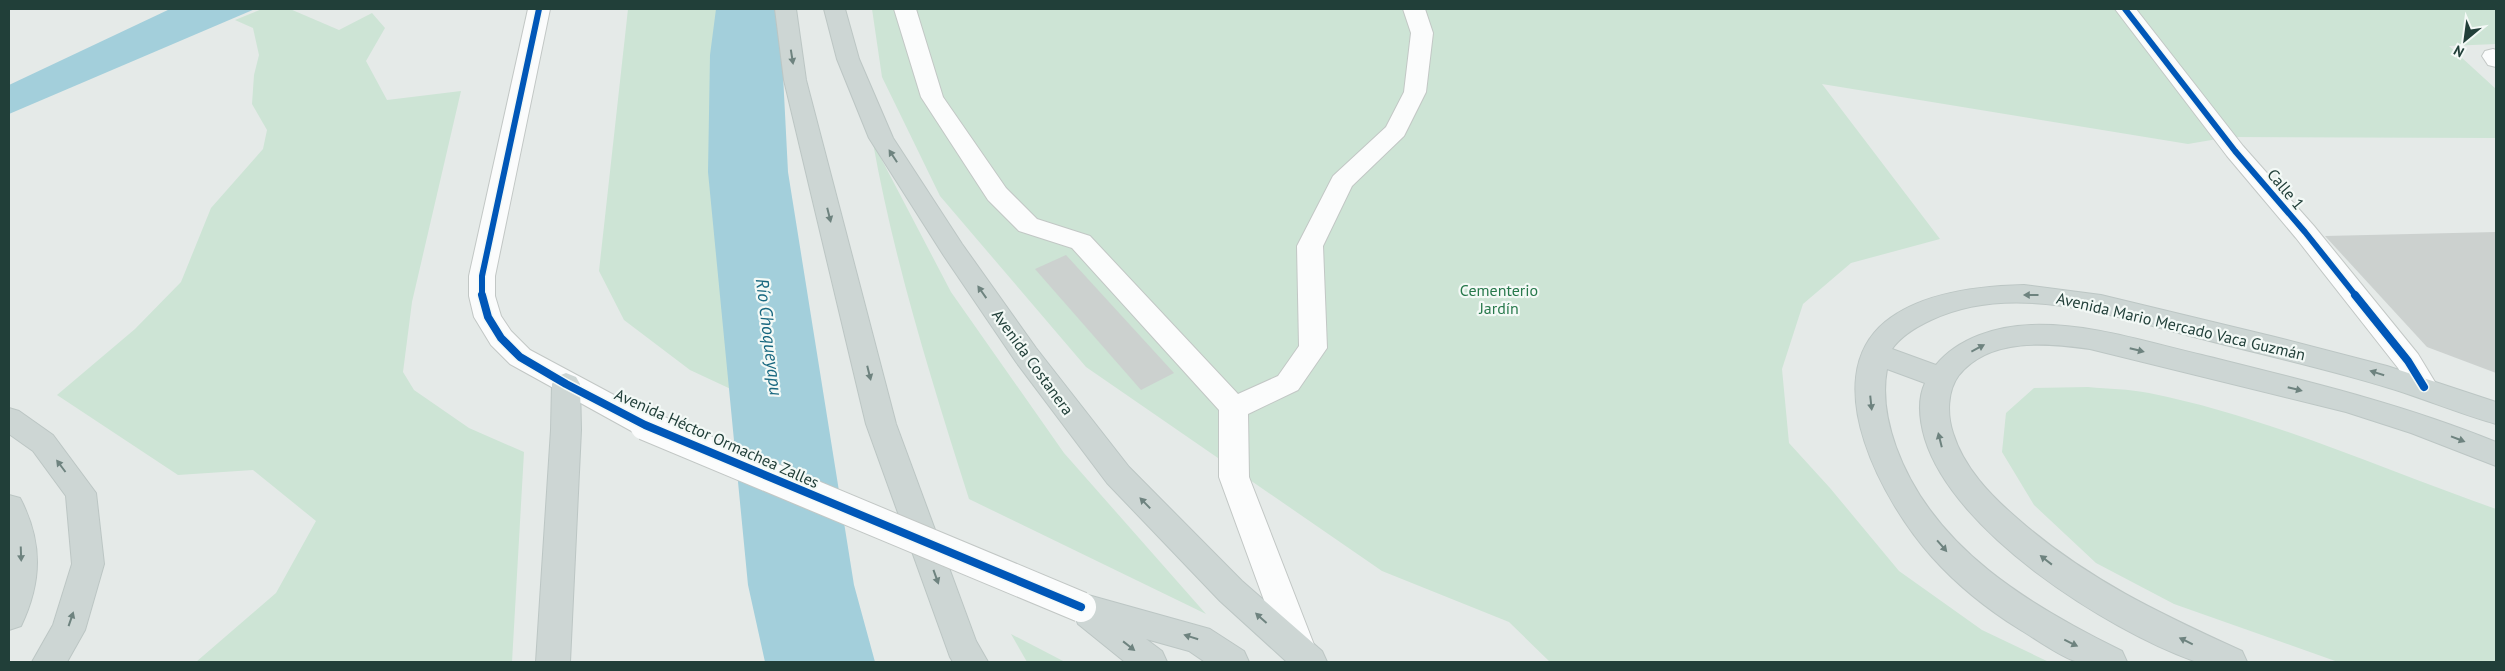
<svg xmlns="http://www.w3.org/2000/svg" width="2505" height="671" font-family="'PT Sans',sans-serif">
<rect width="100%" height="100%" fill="#e5eae8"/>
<g fill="#cde4d5">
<path d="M262 9H290L339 30 372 13 385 28 366 61 387 100 461 91 412 302 403 372 414 390 469 428 524 452 512 662H196L276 593 316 521 253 470 178 475 57 395 135 329 181 282 211 208 263 149 267 130 252 104 254 75 259 55 253 28 235 20Z"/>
<path d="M628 9H748L739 164 754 300 776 410 690 370 624 320 599 271Z"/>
<path d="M872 9H2496V44L2449 46 2496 89V138L2229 137 2188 144 1822 84 1940 239 1851 263 1803 304 1782 369 1789 443 1830 488 1899 571 1982 630 2049 662H1550L1509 622 1382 571 1086 367 940 196 882 77Z"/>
<path d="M873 143 951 292 1064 453 1206 614 969 499C932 382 895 265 873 143Z"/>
<path d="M2088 387C2108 389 2129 389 2149 393 2269 417 2381 469 2496 509V662H2338L2174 604 2096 563 2034 505 2002 452 2006 413 2034 388Z"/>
<path d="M1011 634 1065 662H1027Z"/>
</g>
<path fill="#a3cfdb" d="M170 9H255L9 114V85Z"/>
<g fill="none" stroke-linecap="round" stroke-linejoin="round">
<path fill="#a3cfdb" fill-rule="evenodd" d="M716 9H785L782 55 788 172 854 585 875 662H765L748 585 708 172 710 55Z"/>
</g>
<g fill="#ccd1cf">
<path d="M2496 232V373L2427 347 2325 236Z"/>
<path d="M1066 255 1174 373 1141 390 1035 269Z"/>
</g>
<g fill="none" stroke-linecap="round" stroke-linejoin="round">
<g stroke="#c2c7c5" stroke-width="2">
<g id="minor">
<path d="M528 9H550L495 276V296L501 316 511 331 530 350 655 417 660 425 655 433 645 436 635 433 510 364 491 345 474 317 469 296V276Z"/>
<path d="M894 9H916L943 97 1006 188 1037 219 1090 236 1238 394 1278 376 1299 346 1297 246 1333 176 1386 127 1404 92 1411 33 1403 9H1425L1433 33 1426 92 1404 136 1352 186 1323 246 1327 348 1298 390 1248 414 1249 477 1318 655 1314 662H1288L1284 655 1219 477V410L1072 248 1019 231 988 200 921 97Z"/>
<path d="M2115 9H2136L2243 146 2314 226 2418 354 2438 387 2434 395 2424 398 2414 395 2398 368 2296 238 2227 156Z"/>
<path d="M2493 49 2496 50V67L2488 65 2482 56 2485 51Z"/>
</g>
</g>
<g stroke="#bcc6c4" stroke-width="2">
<g id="major">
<path d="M775 9H796L806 80 896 424 976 641 988 662H953L950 657 866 424 784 80Z"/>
<path d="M824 9H845L859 59 893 138 962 244 1036 348 1129 467 1242 581 1322 651 1327 662H1287L1220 601 1107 483 1016 362 944 256 869 138 837 59Z"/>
<path d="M2024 285 2101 295 2275 337 2387 366 2496 402V424C2460 414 2425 399 2389 388 2327 369 2264 355 2202 339 2117 318 2016 280 1931 320 1916 327 1901 336 1892 349L1936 365C1958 338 1997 326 2031 325 2089 323 2146 342 2202 355 2302 380 2400 403 2496 442V466L2411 433 2346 412 2090 349C2048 343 1990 337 1959 375 1947 391 1947 415 1953 433 1964 468 1990 495 2018 519 2086 579 2161 614 2242 651L2247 662C2234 663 2205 665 2194 661 2106 629 1954 533 1925 439 1920 422 1917 400 1925 383L1887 369C1882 396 1887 422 1896 447 1933 549 2031 606 2122 651L2127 662C2115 663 2090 665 2078 662 2063 659 2033 637 2019 629 1987 609 1957 585 1932 557 1885 505 1815 380 1885 322 1922 292 1979 286 2024 285Z"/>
<path d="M566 373 576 377 580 384 581 430 570 662H536L551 430 552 384 556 377Z"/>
<path d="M9 408 19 411 53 435 96 493 104 564 85 630 67 662H32L53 625 72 564 66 496 33 451 9 434Z"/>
<path d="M9 495 20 498C43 542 42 582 21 626L9 630Z"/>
<path d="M1081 593 1210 629 1244 651 1249 662H1205L1189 651 1146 639 1162 651 1167 662H1125L1078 624 1076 619 1069 617 1065 607 1069 597Z"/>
</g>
</g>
<use href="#minor" fill="#fbfcfc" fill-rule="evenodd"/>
<use href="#major" fill="#cdd6d4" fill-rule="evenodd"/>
<g stroke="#c2c7c5" stroke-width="32" stroke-linecap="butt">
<path id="minor-bridge" d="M645 425 1081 607"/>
</g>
<use href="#minor-bridge" stroke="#fbfcfc" stroke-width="30"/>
<g stroke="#f3f9f6" stroke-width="9">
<g id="cycleway-far1">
<path d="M2125 9 2235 151 2305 232 2356 296"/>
<path d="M482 296V276L539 9"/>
</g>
</g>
<g stroke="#f3f9f6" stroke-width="11">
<g id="cycleway">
<path d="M482 295 488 317 501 338 520 357 566 384 645 425 1081 607"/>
<path d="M2355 295 2408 361 2424 387"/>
</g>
</g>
<use href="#cycleway-far1" stroke="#0057b8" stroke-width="6"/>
<use href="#cycleway" stroke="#0057b8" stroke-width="8"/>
</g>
<defs><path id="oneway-solid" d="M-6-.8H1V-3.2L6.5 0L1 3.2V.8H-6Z" transform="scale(1.25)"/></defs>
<g fill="#6e837f">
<use href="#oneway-solid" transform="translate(792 57) rotate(81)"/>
<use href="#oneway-solid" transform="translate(893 156) rotate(-123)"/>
<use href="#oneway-solid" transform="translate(829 215) rotate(76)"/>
<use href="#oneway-solid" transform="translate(982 292) rotate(-125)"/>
<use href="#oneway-solid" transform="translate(2031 295) rotate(180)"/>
<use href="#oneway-solid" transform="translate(1978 348) rotate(-28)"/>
<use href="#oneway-solid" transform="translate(2137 350) rotate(14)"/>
<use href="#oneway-solid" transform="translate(869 373) rotate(76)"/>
<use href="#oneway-solid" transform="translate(2377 373) rotate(-163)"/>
<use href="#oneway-solid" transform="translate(2295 389) rotate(14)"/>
<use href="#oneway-solid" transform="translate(1871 403) rotate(84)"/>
<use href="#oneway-solid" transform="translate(2458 439) rotate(21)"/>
<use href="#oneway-solid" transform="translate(1940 440) rotate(-104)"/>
<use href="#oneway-solid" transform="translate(61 466) rotate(-127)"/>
<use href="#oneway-solid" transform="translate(1145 503) rotate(-134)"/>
<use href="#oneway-solid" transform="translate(1942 546) rotate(49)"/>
<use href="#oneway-solid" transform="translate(21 554) rotate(88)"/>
<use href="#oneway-solid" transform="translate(2046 560) rotate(-142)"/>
<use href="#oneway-solid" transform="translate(936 577) rotate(70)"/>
<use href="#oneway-solid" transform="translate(1261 618) rotate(-138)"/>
<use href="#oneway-solid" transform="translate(71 619) rotate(-71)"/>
<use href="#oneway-solid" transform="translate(1191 637) rotate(-163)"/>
<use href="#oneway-solid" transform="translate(2186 641) rotate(-154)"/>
<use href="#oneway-solid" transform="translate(2071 643) rotate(26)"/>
<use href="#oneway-solid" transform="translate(1129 646) rotate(38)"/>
</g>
<g text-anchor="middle" stroke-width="4.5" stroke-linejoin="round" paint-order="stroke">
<g font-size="16" fill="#213f39" stroke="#f3f9f6">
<text transform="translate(2286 189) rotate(50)" y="6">Calle 1</text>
<text transform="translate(2181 326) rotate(13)" y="6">Avenida Mario Mercado Vaca Guzmán</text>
<text transform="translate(1033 362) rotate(54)" y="6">Avenida Costanera</text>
<text transform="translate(717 438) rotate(24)" y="6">Avenida Héctor Ormachea Zalles</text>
</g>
<g font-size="16" fill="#28794c" stroke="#f3f9f6">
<text x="1499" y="296">Cementerio<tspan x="1499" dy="18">Jardín</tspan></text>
</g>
<g font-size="18" font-style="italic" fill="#17677f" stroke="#f3f9f6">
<text transform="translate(769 337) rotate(83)" y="6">Río Choqueyapu</text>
</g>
</g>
<rect width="2505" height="671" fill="none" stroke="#213f39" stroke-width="20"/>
<g transform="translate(2465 40) rotate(209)" stroke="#f3f9f6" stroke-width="4" paint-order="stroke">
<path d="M0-4L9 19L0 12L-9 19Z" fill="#213f39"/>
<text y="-8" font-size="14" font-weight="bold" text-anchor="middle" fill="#213f39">N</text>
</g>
</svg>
